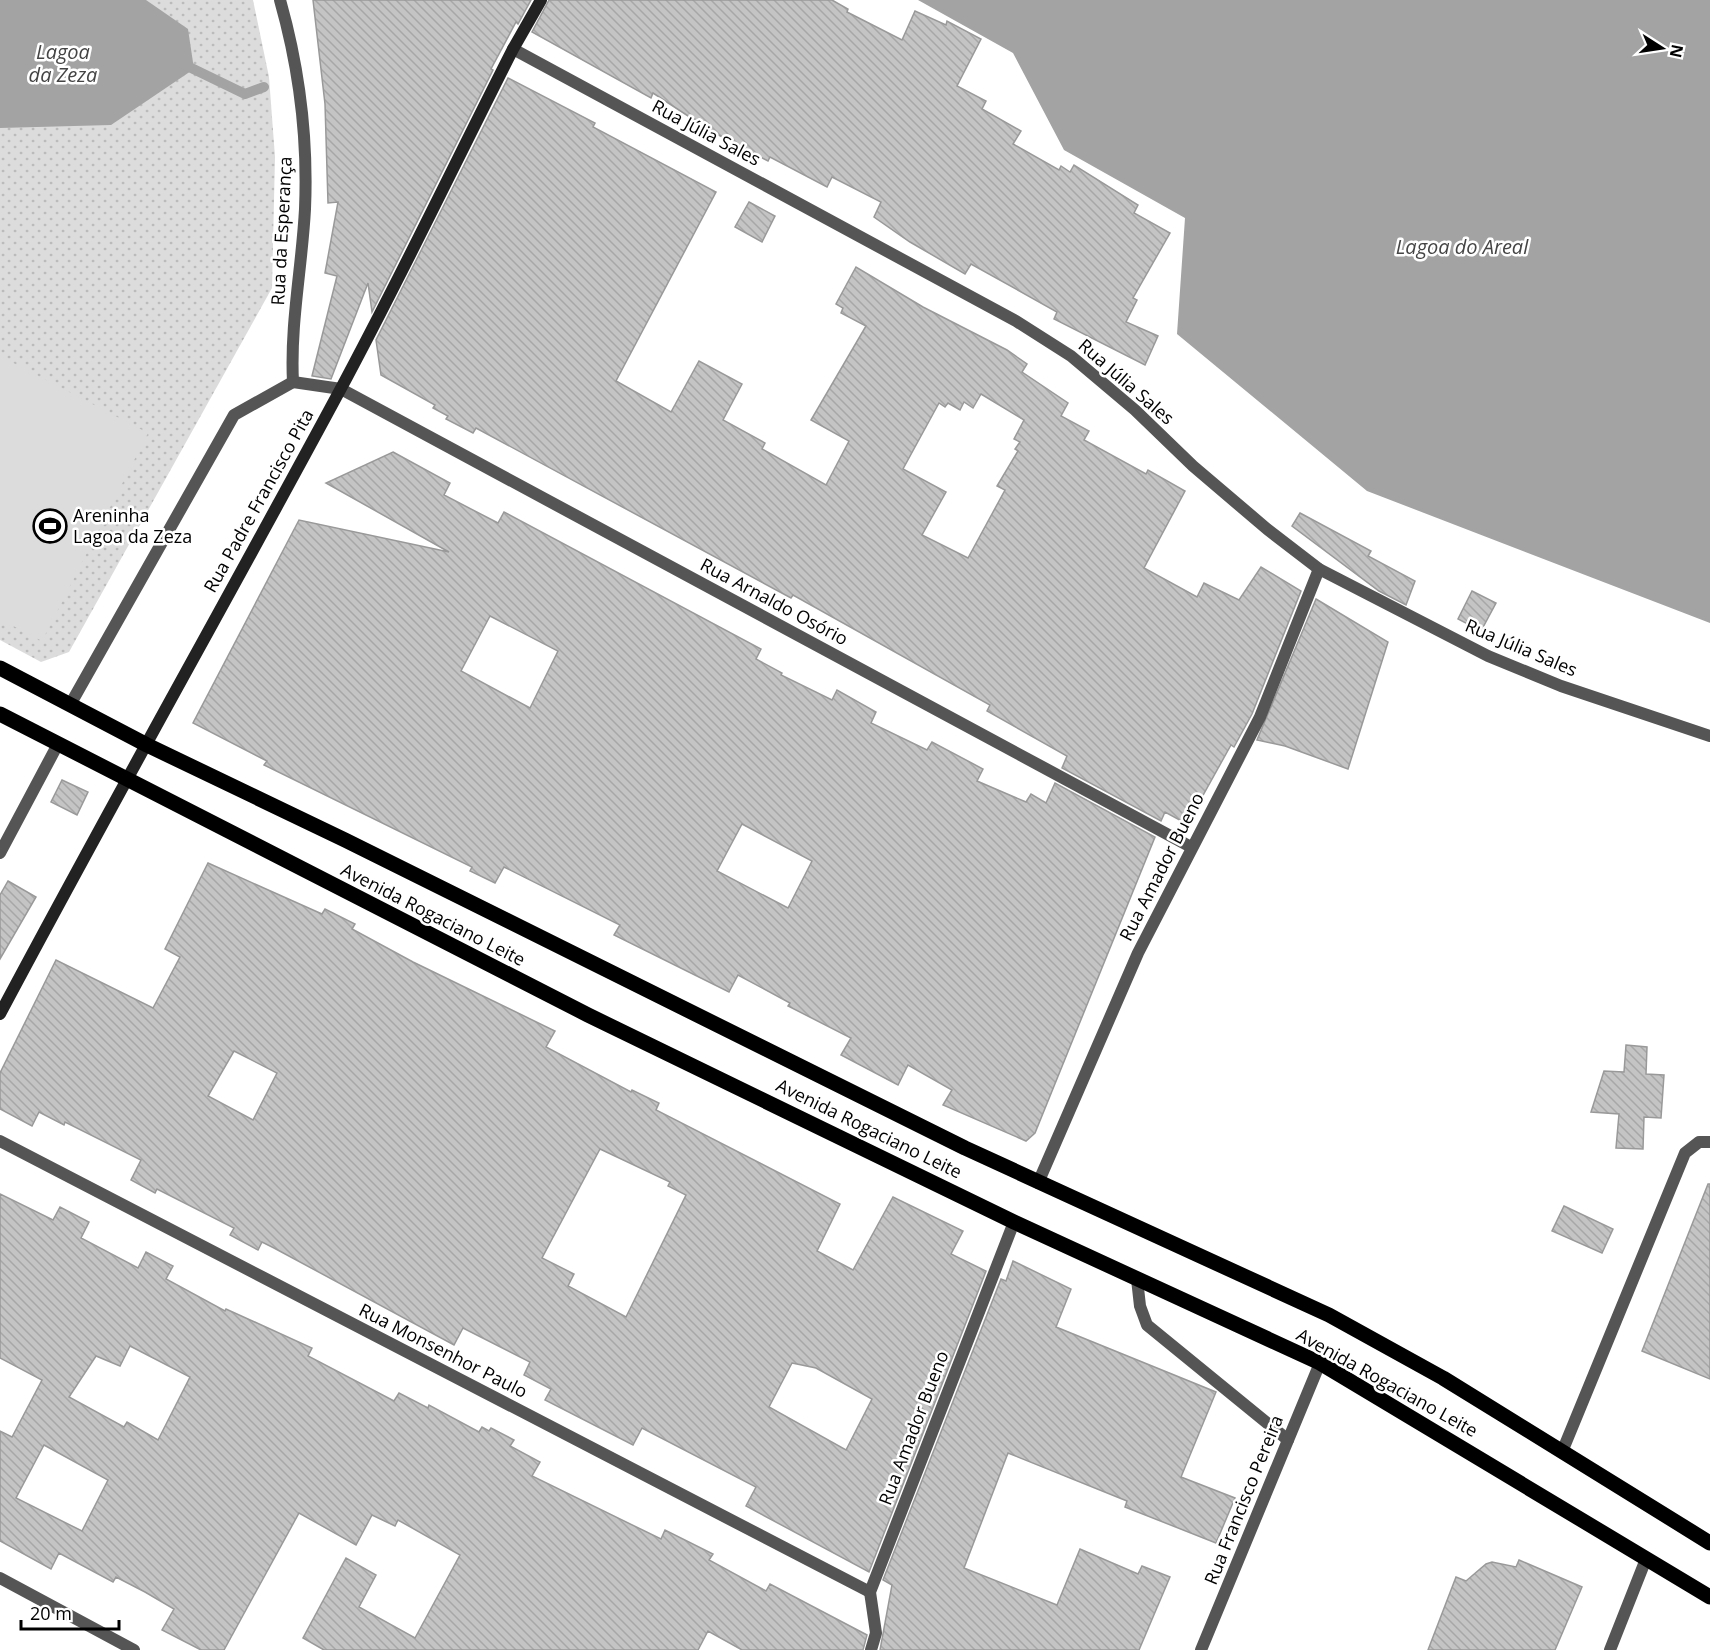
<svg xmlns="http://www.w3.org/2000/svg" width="1710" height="1650" font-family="'Open Sans',sans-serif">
<defs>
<pattern id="grass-dots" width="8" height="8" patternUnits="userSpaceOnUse" patternTransform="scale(1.5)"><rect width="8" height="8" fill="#dcdcdc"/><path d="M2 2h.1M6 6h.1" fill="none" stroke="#bbb" stroke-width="1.8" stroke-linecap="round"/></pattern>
<pattern id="building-back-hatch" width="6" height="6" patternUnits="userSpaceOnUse" patternTransform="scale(1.5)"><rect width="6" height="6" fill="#c4c4c4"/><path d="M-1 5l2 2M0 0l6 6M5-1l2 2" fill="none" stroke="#a7a7a7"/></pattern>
</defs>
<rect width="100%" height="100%" fill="#fff"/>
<path fill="url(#grass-dots)" d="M0 0H253L269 77 275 157 272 288 69 652 41 662 0 640Z"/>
<path fill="#dcdcdc" d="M0 356 148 433 42 641 0 619Z"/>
<g fill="#a3a3a3">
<path d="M0 0H146L188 29 194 69 111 125 0 128Z"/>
<path d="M918 0H1710V623L1367 491 1177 334 1185 218 1064 150 1013 53Z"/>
</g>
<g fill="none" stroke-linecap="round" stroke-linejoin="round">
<path stroke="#a3a3a3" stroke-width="10" d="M183 64 245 94 264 87"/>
</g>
<g fill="url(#building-back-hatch)" stroke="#999" stroke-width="1.5" fill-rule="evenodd">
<path d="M313 0H531L518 24 516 22 491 69 493 70 372 312 368 283 331 379 312 376 337 276 325 273 338 202 328 203 325 104Z"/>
<path d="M549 0H832L848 9 847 12 902 40 915 11 946 25 947 21 981 39 957 86 986 101 982 109 1021 131 1013 144 1059 170 1061 166 1070 172 1074 165 1138 205 1134 213 1170 233 1133 298 1137 300 1126 322 1158 336 1145 365 1054 319 1057 312 971 264 965 274 910 242 874 217 881 202 832 177 827 187 770 157 768 161 711 131 653 93 651 98 532 32Z"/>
<path d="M508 78 595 123 593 127 716 192 616 381 671 412 699 361 742 384 723 420 765 443 762 449 826 485 849 441 811 420 866 326 841 313 843 308 836 304 856 267 923 307 1007 350 1027 364 1022 372 1068 403 1061 416 1089 431 1084 440 1146 474 1148 470 1185 491 1144 568 1197 597 1204 583 1239 600 1261 567 1301 591 1252 714 1234 747 1231 745 1187 824 1165 812 1161 821 1062 768 1067 756 987 711 990 705 793 595 791 598 476 428 473 433 446 419 448 416 433 408 435 405 381 375 376 340ZM981 394 1024 420 1014 439 1020 442 1015 449 1018 451 997 486 1005 490 968 558 922 535 946 492 903 469 939 403 945 407 948 403 960 410 964 402 973 408Z"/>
<path d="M749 202 775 216 762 242 735 227Z"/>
<path d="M393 452 450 483 444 495 498 523 504 512 761 649 756 659 782 673 781 675 832 700 837 690 876 712 871 723 927 750 932 742 983 769 977 781 1026 802 1031 794 1046 803 1055 783 1155 837 1035 1133 1026 1141 943 1105 952 1090 908 1065 898 1085 841 1055 851 1038 788 1006 790 1003 738 975 729 992 614 935 620 925 504 867 495 883 470 871 472 867 264 765 267 761 193 723 299 520 449 552 326 483ZM490 616 558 651 530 708 461 671ZM742 824 812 861 788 908 717 871Z"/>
<path d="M1300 513 1371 551 1368 556 1415 581 1406 605 1379 591 1292 526Z"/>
<path d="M1472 591 1496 603 1481 631 1458 619Z"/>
<path d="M1316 599 1388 642 1348 769 1285 746 1257 740Z"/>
<path d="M62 780 88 792 77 815 51 802Z"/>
<path d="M208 863 322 914 325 909 355 924 352 929 413 962 555 1031 546 1047 631 1092 632 1090 659 1103 656 1110 840 1204 817 1251 853 1270 893 1197 963 1231 951 1254 986 1271 869 1572 746 1506 756 1487 642 1428 633 1445 545 1400 551 1389 524 1375 530 1362 463 1328 454 1345 274 1248 262 1242 258 1250 230 1235 234 1228 157 1189 155 1193 131 1180 141 1160 65 1122 64 1125 39 1112 32 1126 0 1109V1073L56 960 153 1008 180 957 165 949ZM234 1051 277 1073 253 1120 208 1096ZM600 1149 670 1182 668 1186 686 1195 626 1317 568 1286 574 1274 542 1258ZM792 1363 816 1368 872 1399 846 1450 769 1407Z"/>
<path d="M8 881 36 897 0 959V895Z"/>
<path d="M1626 1045 1647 1047 1646 1074 1664 1075 1661 1118 1644 1117 1643 1149 1616 1148 1619 1114 1591 1112 1604 1071 1624 1072Z"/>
<path d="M1708 1184H1710V1379L1642 1351Z"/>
<path d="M0 1194 53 1220 60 1207 89 1222 81 1238 138 1268 146 1252 173 1266 166 1279 225 1311 226 1309 312 1348 308 1356 394 1401 399 1393 428 1408 429 1405 479 1432 482 1427 489 1431 491 1428 514 1440 510 1446 540 1462 532 1476 661 1539 665 1530 713 1554 709 1560 766 1591 770 1584 867 1635 863 1650H742L708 1631 698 1650H324L303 1638 346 1558 376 1575 359 1607 415 1638 460 1555 398 1520 395 1526 372 1515 356 1545 299 1513 224 1650H201L162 1630 174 1609 145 1592 116 1577 113 1582 59 1553 51 1569 0 1541V1431L12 1437 42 1380 0 1358ZM130 1346 190 1377 158 1440 127 1422 124 1427 69 1397 96 1356 120 1366ZM44 1445 108 1480 82 1531 16 1498Z"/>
<path d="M1564 1206 1613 1229 1602 1253 1552 1231Z"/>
<path d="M1013 1261 1071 1289 1056 1327 1216 1392 1181 1477 1235 1498 1216 1543 1125 1507 1127 1501 1008 1453 964 1568 1057 1605 1080 1549 1138 1574 1142 1566 1170 1577 1139 1650H880L892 1585 883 1580 1001 1279 1006 1281Z"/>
<path d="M1519 1560 1582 1587 1555 1650H1428L1456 1577 1466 1581 1486 1564 1492 1562 1516 1567Z"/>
</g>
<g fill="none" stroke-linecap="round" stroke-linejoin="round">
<g stroke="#555" stroke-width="12">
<path d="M1137 1279 1140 1306 1147 1325 1288 1440"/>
<path d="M1562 1452 1685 1153 1699 1142H1710"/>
</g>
<g stroke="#555" stroke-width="12">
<path d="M280 0C299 67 308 139 305 209 302 267 290 324 293 382L341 389 1191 847"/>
<path d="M513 49 1016 321 1071 356 1135 410 1193 466 1267 529 1319 569 1488 656 1561 686 1710 736"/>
<path d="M70 705 234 415 293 382"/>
<path d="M0 853 58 744"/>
<path d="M0 1141 870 1592"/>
<path d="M1038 1183 1138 953 1260 717 1319 569"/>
<path d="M0 1578 134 1650"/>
<path d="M871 1650 876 1633 870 1592 1014 1222"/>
<path d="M1201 1650 1320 1363"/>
<path d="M1610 1650 1646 1559"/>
</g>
<path stroke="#222" stroke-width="12" d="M0 1014C111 805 227 600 339 392 400 279 455 163 513 49L541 0"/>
<g stroke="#000" stroke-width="15">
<path d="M0 668 147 745 345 840 965 1148 1329 1315 1443 1378 1710 1543"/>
<path d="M0 714 588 1015 1014 1222 1320 1363 1710 1597"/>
</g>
</g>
<defs>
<g id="stadium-ring" transform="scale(1.725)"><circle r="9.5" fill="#fff" stroke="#000" stroke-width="1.5"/><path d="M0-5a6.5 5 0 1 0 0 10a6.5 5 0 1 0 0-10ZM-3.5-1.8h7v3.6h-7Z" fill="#000"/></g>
</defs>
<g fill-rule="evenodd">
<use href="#stadium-ring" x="50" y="526"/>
</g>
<g text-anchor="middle" stroke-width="5" stroke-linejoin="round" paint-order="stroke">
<g font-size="18" fill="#000" stroke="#fff">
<text transform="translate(706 133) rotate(28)" y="6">Rua Júlia Sales</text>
<text transform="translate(282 231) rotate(-87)" y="6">Rua da Esperança</text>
<text transform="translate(1126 382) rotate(41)" y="6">Rua Júlia Sales</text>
<text transform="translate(259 501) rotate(-61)" y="6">Rua Padre Francisco Pita</text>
<text transform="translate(774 602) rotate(28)" y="6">Rua Arnaldo Osório</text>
<text transform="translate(1521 648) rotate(23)" y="6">Rua Júlia Sales</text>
<text transform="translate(1162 867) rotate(-63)" y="6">Rua Amador Bueno</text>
<text transform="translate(433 915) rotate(27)" y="6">Avenida Rogaciano Leite</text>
<text transform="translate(869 1129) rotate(26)" y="6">Avenida Rogaciano Leite</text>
<text transform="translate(443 1351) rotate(27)" y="6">Rua Monsenhor Paulo</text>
<text transform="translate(1387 1383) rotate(29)" y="6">Avenida Rogaciano Leite</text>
<text transform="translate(914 1428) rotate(-69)" y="6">Rua Amador Bueno</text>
<text transform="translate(1244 1500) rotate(-68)" y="6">Rua Francisco Pereira</text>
</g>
<g font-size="18" fill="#000" stroke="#fff" text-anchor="start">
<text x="73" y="522">Areninha<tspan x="73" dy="21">Lagoa da Zeza</tspan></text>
</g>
<g font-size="20" font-style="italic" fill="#444" stroke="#fff">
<text x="63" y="59">Lagoa<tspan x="63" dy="23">da Zeza</tspan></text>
<text x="1462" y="254">Lagoa do Areal</text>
</g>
</g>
<g transform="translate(1662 48) rotate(102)" stroke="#ffffff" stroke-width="4.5" paint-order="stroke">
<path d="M0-4.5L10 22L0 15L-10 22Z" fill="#000000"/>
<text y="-9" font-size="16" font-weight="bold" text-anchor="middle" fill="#000000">N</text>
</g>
<path d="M21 1620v9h98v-9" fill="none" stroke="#000000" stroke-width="3"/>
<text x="30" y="1620" font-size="18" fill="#000000" stroke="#ffffff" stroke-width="4.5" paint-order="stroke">20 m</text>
</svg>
